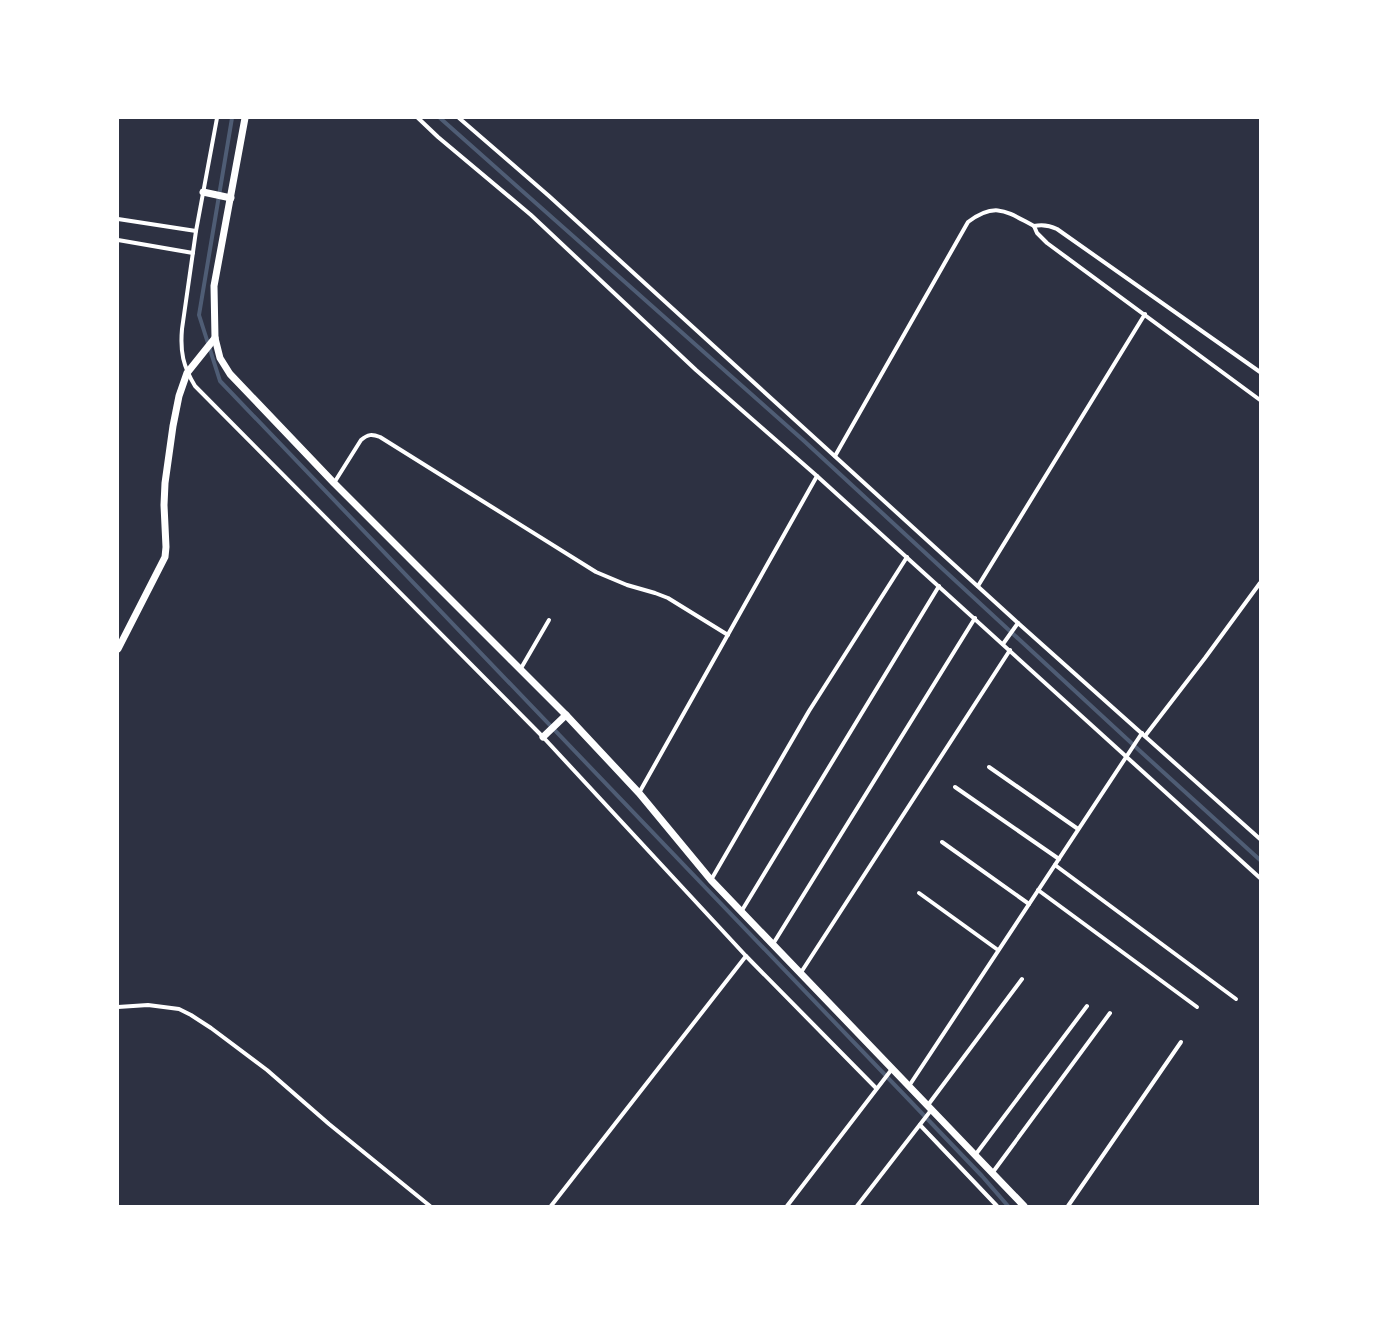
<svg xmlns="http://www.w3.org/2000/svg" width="1378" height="1324" font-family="Georgia,serif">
<rect width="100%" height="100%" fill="#2d3142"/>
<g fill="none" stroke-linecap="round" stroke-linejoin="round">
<g stroke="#4f5d75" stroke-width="4">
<path d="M232 118 199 315 220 381 982 1176 1008 1206"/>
<path d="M440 118 803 440 1140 751 1260 860"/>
</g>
<g stroke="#fff" stroke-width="4">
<path d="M217 118 196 231 182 329C180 352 183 366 195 386L543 737 746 956 876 1088"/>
<path d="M418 118 438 137 531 215 696 370 817 476 1260 878"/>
<path d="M459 118 549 196 1018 623 1260 839"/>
<path d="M118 219 196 231"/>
<path d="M1034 226C1043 224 1049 225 1057 229L1260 372"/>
<path d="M118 240 193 253"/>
<path d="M835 456 968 222C996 201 1007 212 1034 226L1037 233 1047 243 1260 400"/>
<path d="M334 483 361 440C368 434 372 434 380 437L596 572 627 585 655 593 668 598 728 635"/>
<path d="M978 586 1145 314"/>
<path d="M1003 644 1018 623"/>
<path d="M520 670 549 620"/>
<path d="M1145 736 1205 658 1260 583"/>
<path d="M989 767 1078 829"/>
<path d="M955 787 1059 859"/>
<path d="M639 793 817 476"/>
<path d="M942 842 1029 904"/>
<path d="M1055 865 1236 999"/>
<path d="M711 880 809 711 907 557"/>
<path d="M1038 890 1197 1007"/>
<path d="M919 893 998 950"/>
<path d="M741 912 939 586"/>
<path d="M773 944 975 618"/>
<path d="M800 974 1010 650"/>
<path d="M118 1007 148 1005 179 1009 191 1015 211 1028 267 1070 329 1124 430 1206"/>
<path d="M909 1086 1142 733"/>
<path d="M928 1105 1022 979"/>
<path d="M920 1125 997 1206"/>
<path d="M976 1154 1087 1006"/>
<path d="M993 1172 1110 1013"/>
<path d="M551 1206 746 956"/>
<path d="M787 1206 892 1069"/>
<path d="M857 1206 932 1109"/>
<path d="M1068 1206 1181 1042"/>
</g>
<g stroke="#fff" stroke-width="7">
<path d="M245 118 214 286 215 338 220 358 230 374 334 483 566 715 639 793 711 880 1024 1206"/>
<path d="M203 192 231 198"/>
<path d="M118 649 165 557 166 547 164 505 165 483 173 426 179 396 187 373 215 338"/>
<path d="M543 737 566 715"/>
</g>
</g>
<rect width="1378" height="1324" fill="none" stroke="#ffffff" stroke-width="238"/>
</svg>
